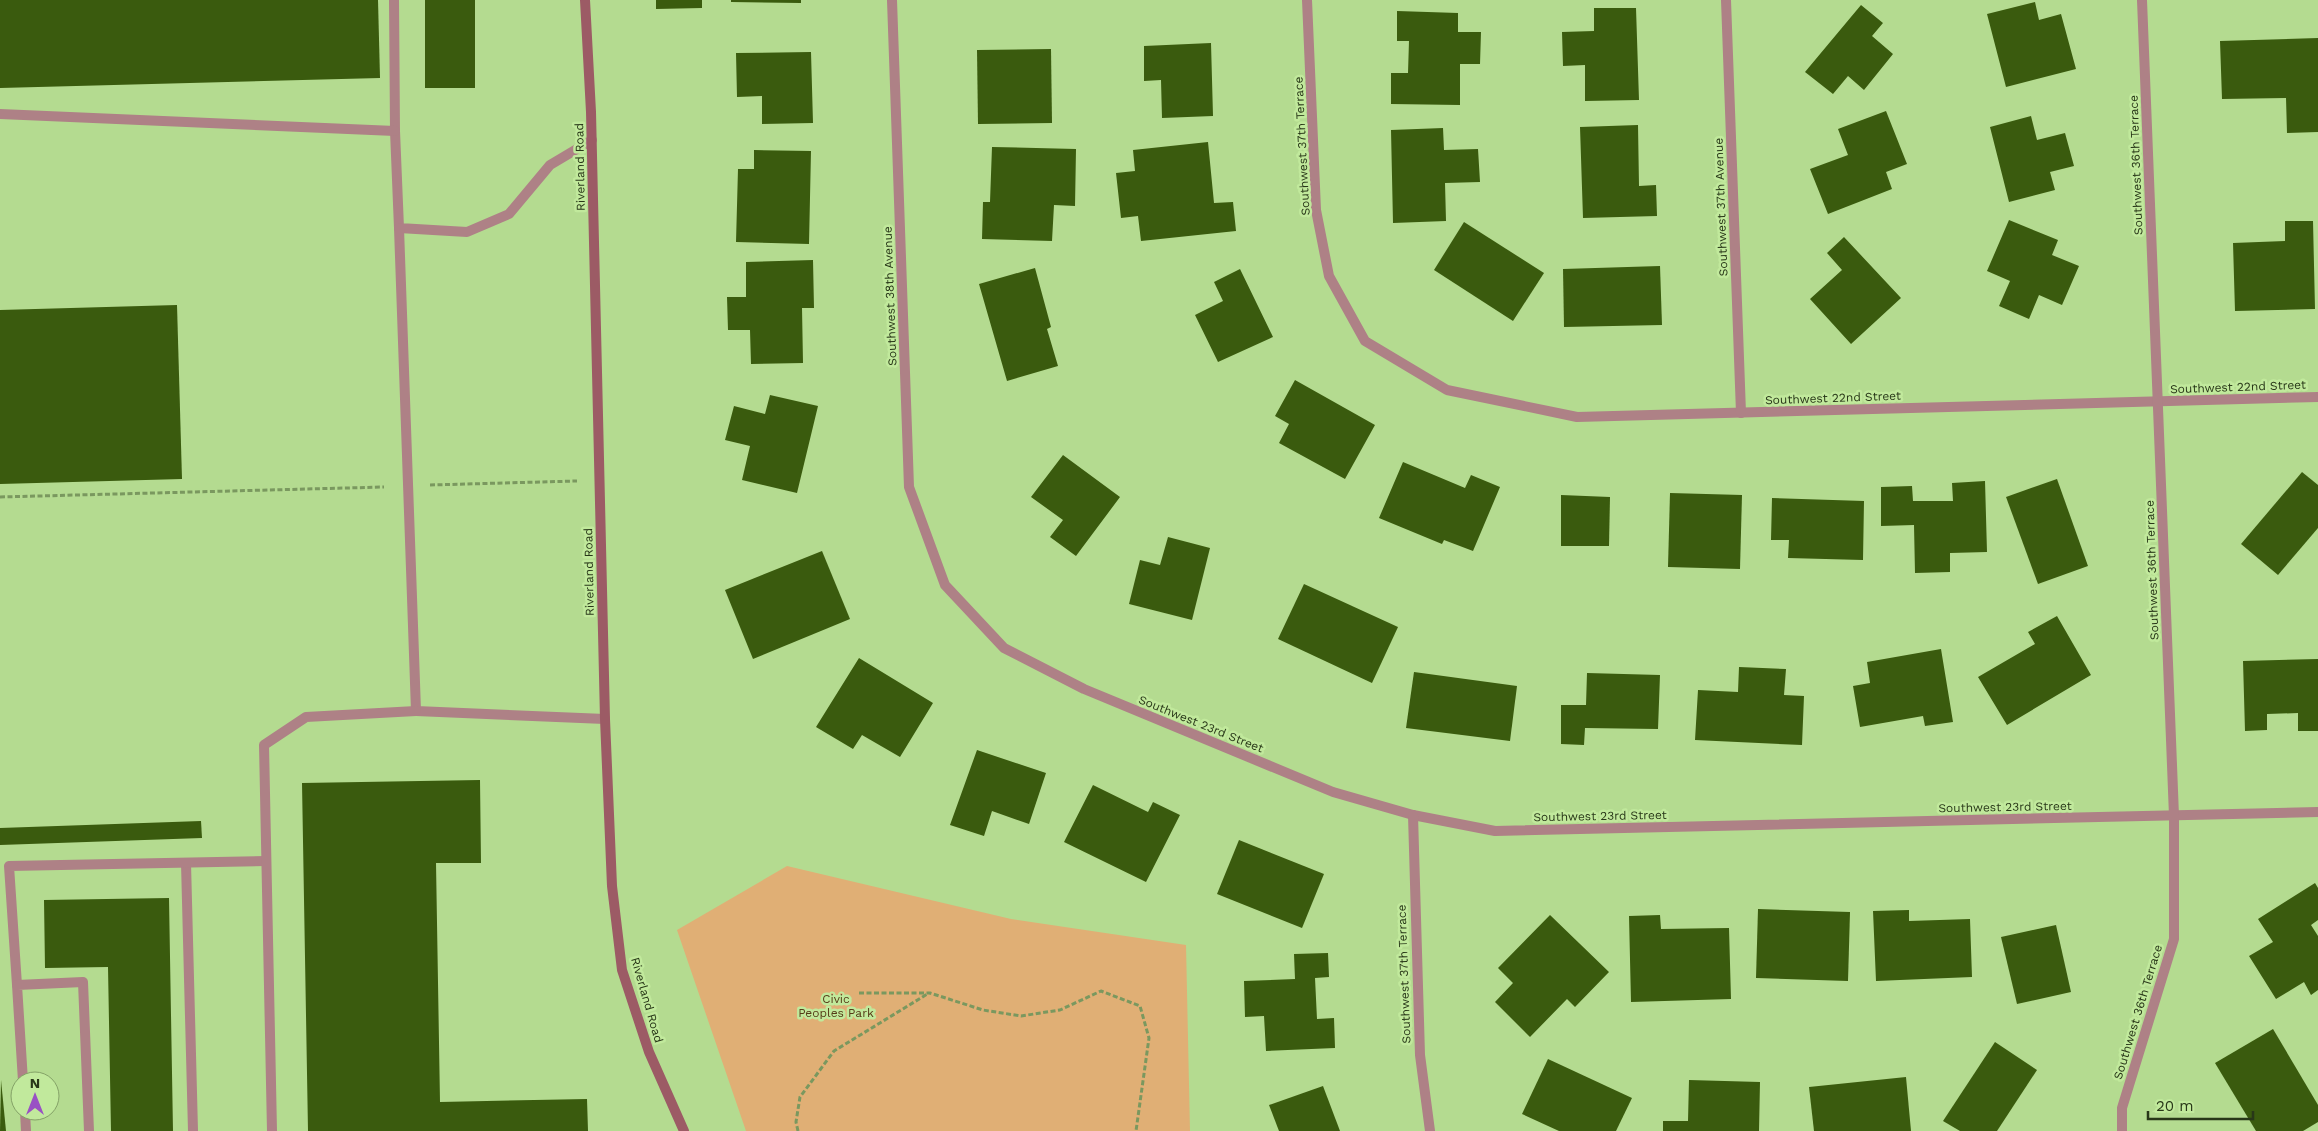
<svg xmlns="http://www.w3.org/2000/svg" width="2318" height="1131" font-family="'Work Sans',sans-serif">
<rect width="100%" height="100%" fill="#b4db90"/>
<path fill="#e0af75" d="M787 866 1011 919 1186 945 1190 1131H746L677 930Z"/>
<g fill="#3a5b0e">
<path d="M0 0H378L380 78 0 88Z"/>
<rect x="425" y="0" width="50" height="88"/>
<path d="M656 0H702V8L656 9Z"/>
<path d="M731 0H801V3L731 2Z"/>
<path d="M2035 2 2039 20 2061 14 2076 69 2006 87 1987 14Z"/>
<path d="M1861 5 1883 23 1872 36 1893 54 1864 90 1848 76 1833 94 1805 72Z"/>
<path d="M1594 8H1636L1639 100 1585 101V65L1563 66 1562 32 1594 31Z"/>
<path d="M1397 11 1458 13V32H1481L1480 64H1460V105L1391 104V73H1408L1409 41H1397Z"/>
<path d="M2318 38V132L2287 133 2286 98 2222 99 2220 41Z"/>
<path d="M1211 43 1213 116 1162 118 1161 80 1144 81V46Z"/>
<path d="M1051 49 1052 123 978 124 977 50Z"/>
<path d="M811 52 813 123 762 124V96L737 97 736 53Z"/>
<path d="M1886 111 1907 164 1886 172 1892 189 1828 214 1810 169 1848 155 1838 129Z"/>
<path d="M2031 116 2037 140 2065 133 2074 166 2050 172 2055 190 2009 202 1990 127Z"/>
<path d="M1638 125 1639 186 1656 185 1657 216 1583 218 1580 127Z"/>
<path d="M1443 128 1444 150 1478 149 1480 182 1445 183 1446 221 1393 223 1391 130Z"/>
<path d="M1208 142 1214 203 1233 202 1236 231 1141 241 1138 216 1121 218 1116 173 1135 171 1133 150Z"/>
<path d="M992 147 1076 149 1075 206 1054 205 1052 241 982 239 983 202H990Z"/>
<path d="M754 150 811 151 809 244 736 242 738 169H754Z"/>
<path d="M2009 220 2058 240 2052 255 2079 266 2062 305 2039 295 2029 319 1999 306 2010 281 1987 271Z"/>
<path d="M2285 221H2313L2315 309 2235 311 2233 243 2285 241Z"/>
<path d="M1464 222 1544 273 1513 321 1434 270Z"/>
<path d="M1844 237 1901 298 1851 344 1810 299 1842 270 1827 253Z"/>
<path d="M813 260 814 308H802L803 363 751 364 750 330H728L727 297H746V262Z"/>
<path d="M1660 266 1662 325 1564 327 1563 269Z"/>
<path d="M1035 268 1051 327 1047 329 1058 366 1007 381 979 284Z"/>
<path d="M1240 269 1273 337 1218 362 1195 315 1223 301 1214 282Z"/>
<path d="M177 305 182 479 0 484V310Z"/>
<path d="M1295 380 1375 425 1345 479 1279 443 1289 424 1275 416Z"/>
<path d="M770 395 818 406 797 493 742 480 750 446 725 440 734 406 765 414Z"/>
<path d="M1063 455 1120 497 1076 556 1050 537 1063 520 1031 497Z"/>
<path d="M1403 462 1465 488 1471 475 1500 487 1473 551 1444 540 1442 544 1379 518Z"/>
<path d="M2302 472 2318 485V528L2278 575 2241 544Z"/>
<path d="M2057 479 2088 566 2038 584 2006 497Z"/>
<path d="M1985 481 1987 552 1950 553V572L1915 573 1914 525 1881 526V487L1912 486 1913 501H1953L1952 483Z"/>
<path d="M1670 493 1742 495 1740 569 1668 567Z"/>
<path d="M1561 495 1610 497 1609 546H1561Z"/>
<path d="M1772 498 1864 501 1863 560 1788 558 1789 540H1771Z"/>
<path d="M1168 537 1210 548 1192 620 1129 604 1140 560 1160 565Z"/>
<path d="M822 551 850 619 753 659 725 590Z"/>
<path d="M1304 584 1398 627 1372 683 1278 639Z"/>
<path d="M2057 616 2091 675 2007 725 1978 677 2035 644 2028 632Z"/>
<path d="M1941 649 1953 722 1925 726 1923 716 1860 727 1853 686 1870 683 1867 662Z"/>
<path d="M859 658 933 703 900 757 862 735 853 749 816 727Z"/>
<path d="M2318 659V731H2298V713L2267 714V730L2245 731 2243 661Z"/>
<path d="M1739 667 1786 669 1784 695 1804 696 1802 745 1695 740 1698 690 1738 692Z"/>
<path d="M1414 672 1517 686 1510 741 1406 728Z"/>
<path d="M1587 673 1660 675 1658 729 1585 728 1584 745 1561 744V705H1586Z"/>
<path d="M977 750 1046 773 1029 824 992 811 984 836 950 825Z"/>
<path d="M480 780 481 863H436L440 1102 587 1099 588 1131H308L302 783Z"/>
<path d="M1093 785 1148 812 1153 802 1180 815 1146 882 1064 842Z"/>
<path d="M201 821 202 838 0 845V828Z"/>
<path d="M1239 840 1324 874 1302 928 1217 894Z"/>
<path d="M2315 883 2318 888V920L2311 925 2318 936V990L2311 995 2304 982 2276 999 2249 956 2273 942 2258 919Z"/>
<path d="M169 898 173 1131H111L108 967 45 968 44 900Z"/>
<path d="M1758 909 1850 912 1848 981 1756 978Z"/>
<path d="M1909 910V921L1970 919 1972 977 1876 981 1873 911Z"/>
<path d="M1550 915 1609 972 1575 1007 1567 999 1530 1037 1495 1002 1513 983 1498 968Z"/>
<path d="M1660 915 1661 929 1729 928 1731 999 1631 1002 1629 916Z"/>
<path d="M2056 925 2071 992 2017 1004 2001 937Z"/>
<path d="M1328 953 1329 977 1315 978 1317 1019 1334 1018 1335 1048 1266 1051 1264 1016 1245 1017 1244 981 1295 979 1294 954Z"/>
<path d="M2273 1029 2318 1105V1122L2303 1131H2256L2215 1063Z"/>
<path d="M1995 1042 2037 1070 1997 1131H1960L1943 1121Z"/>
<path d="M1548 1059 1632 1098 1616 1131H1559L1522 1114Z"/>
<path d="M1906 1077 1911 1131H1814L1809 1087Z"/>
<path d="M1 1080 6 1131H0Z"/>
<path d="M1689 1080 1760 1082 1759 1131H1663V1121H1688Z"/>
<path d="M1323 1086 1340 1131H1279L1269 1105Z"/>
</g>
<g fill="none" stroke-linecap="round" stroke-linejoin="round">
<g stroke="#7a985f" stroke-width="3" stroke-dasharray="5 2.5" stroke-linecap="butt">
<path d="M430 485 577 481"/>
<path d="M0 497 384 487"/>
<path d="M859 993H930L983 1010 1021 1016 1060 1010 1101 991 1140 1006 1149 1038 1136 1131"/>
<path d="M798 1131 796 1122 800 1097 834 1051 929 993"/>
</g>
<g stroke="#ae8186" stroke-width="10">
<path d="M394 0 395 131 399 228 467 232 509 214 550 165 592 140"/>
<path d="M0 114 395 131"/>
<path d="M399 228 416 711 605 719"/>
<path d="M186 863 193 1131"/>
<path d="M17 985 9 866 266 861"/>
<path d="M23 1081 17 985 83 982 89 1131"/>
<path d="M25 1111 26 1131"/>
<path d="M272 1131 264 745 306 717 416 711"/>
</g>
<g stroke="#ae8186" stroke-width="10">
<path d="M892 0 909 487 945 585 1004 648 1084 689 1333 792 1413 815 1495 831 2318 812"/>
<path d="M1307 0 1316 210 1329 276 1365 341 1447 390 1577 417 2318 397"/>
<path d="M1726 0 1741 413"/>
<path d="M1413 815 1420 1055 1430 1131"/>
<path d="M2122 1131V1108L2174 939V816L2142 0"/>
</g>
<path stroke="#9c5b65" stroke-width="10" d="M585 0 591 112 605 719 612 886 622 970 649 1052 684 1131"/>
</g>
<g text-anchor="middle" stroke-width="5" stroke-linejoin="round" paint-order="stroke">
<g font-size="12" fill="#283718" stroke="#c1e99c">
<text transform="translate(1302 146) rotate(-93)" y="4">Southwest 37th Terrace</text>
<text transform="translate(2136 165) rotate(-92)" y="4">Southwest 36th Terrace</text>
<text transform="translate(580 167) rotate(-91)" y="4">Riverland Road</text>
<text transform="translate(1721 207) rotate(-92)" y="4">Southwest 37th Avenue</text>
<text transform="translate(890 296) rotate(-92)" y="4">Southwest 38th Avenue</text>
<text transform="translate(2238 387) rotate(-2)" y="4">Southwest 22nd Street</text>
<text transform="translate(1833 398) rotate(-2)" y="4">Southwest 22nd Street</text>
<text transform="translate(2152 570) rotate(-92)" y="4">Southwest 36th Terrace</text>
<text transform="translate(589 572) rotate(-91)" y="4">Riverland Road</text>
<text transform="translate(1201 724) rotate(22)" y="4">Southwest 23rd Street</text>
<text transform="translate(2005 807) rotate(-1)" y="4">Southwest 23rd Street</text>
<text transform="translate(1600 816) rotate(-1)" y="4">Southwest 23rd Street</text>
<text transform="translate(1404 974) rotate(-92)" y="4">Southwest 37th Terrace</text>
<text transform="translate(647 1000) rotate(74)" y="4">Riverland Road</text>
<text transform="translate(2138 1012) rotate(-73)" y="4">Southwest 36th Terrace</text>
</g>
<g font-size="12" fill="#563b18" stroke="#c1e99c">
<text x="836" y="1003">Civic<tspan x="836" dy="14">Peoples Park</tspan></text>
</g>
</g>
<g transform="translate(35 1096)"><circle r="24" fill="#c1e99c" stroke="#84a267"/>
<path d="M0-4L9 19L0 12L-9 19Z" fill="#9951c4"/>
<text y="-8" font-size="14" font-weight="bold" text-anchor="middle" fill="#283718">N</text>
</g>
<path d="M2148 1111v8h105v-8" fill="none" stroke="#283718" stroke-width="2.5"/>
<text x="2156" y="1111" font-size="15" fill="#283718" stroke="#c1e99c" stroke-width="4" paint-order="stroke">20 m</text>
</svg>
